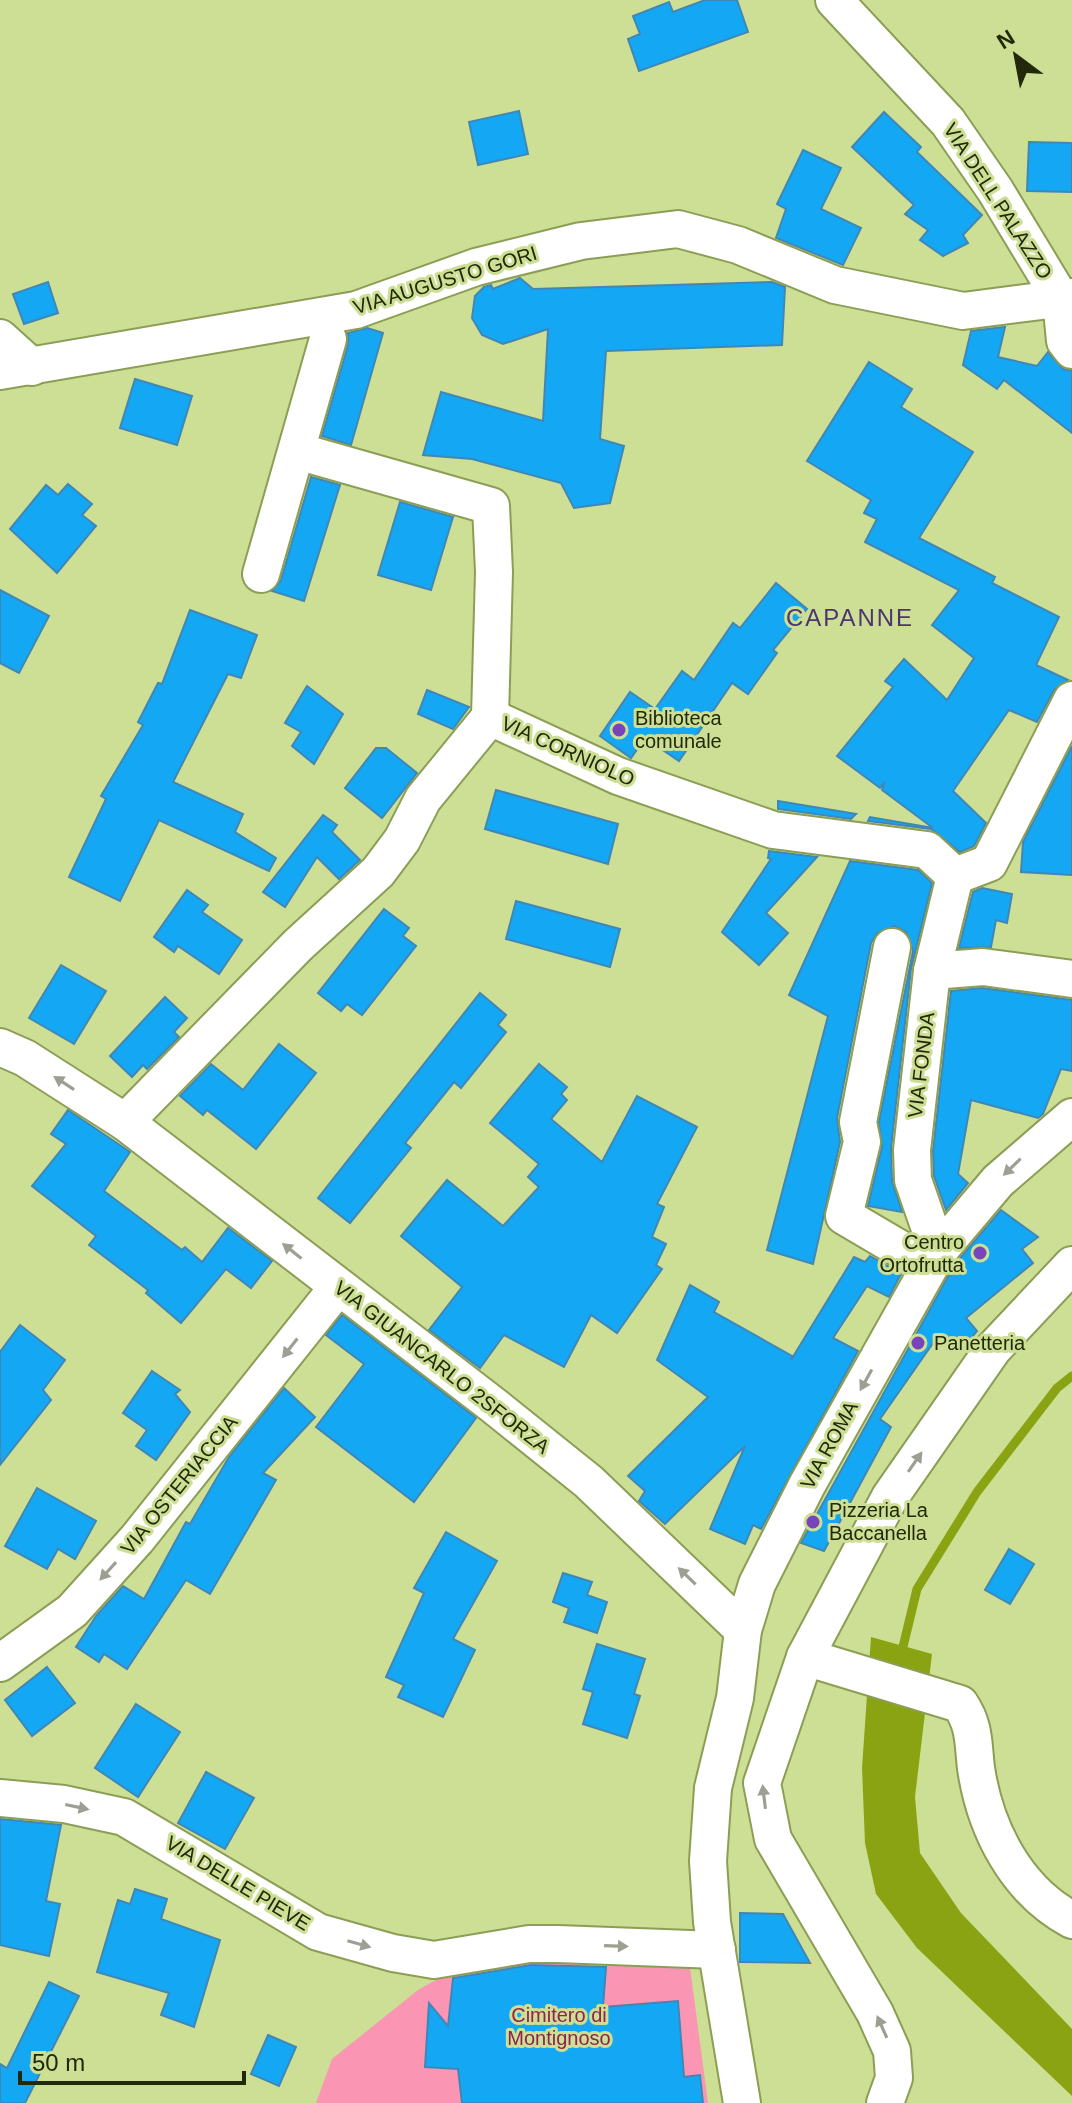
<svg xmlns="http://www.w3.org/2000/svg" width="1072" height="2103" font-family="Helvetica,sans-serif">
<rect width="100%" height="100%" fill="#ccdf94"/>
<path fill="#fa95b4" d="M549 1949 689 1960 708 2103H316L332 2059 418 1990 452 1971Z"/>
<path fill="#8aa312" d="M871 1637 932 1654 915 1797 920 1853 961 1913 1072 2029V2096L917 1948 876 1894 865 1843 862 1768Z"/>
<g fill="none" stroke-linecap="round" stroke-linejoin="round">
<path stroke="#8aa312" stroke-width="9" d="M901 1655 917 1589 977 1492 1057 1388 1072 1376"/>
</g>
<g fill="#14a7f3" stroke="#4187b5" stroke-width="2">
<path d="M705 0H737L748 32 639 71 628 39 640 34 633 16 669 2 673 12Z"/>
<path d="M519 111 528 154 478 165 469 122Z"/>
<path d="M884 112 921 147 917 152 982 215 963 235 968 243 943 256 920 240 928 230 905 214 914 205 852 147Z"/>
<path d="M1029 142 1072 143V192L1027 191Z"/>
<path d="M803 150 841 168 821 209 861 228 843 265 776 238 786 209 777 204Z"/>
<path d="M520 278 533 289 772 282 785 287 782 345 606 351 600 439 624 446 610 503 574 508 561 483 472 459 423 455 441 392 543 421 548 329 503 344 482 335 472 318 475 296 484 287 491 285 493 289Z"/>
<path d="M48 282 58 313 24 324 13 294Z"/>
<path d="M1005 327 998 357 1037 366 1048 352 1063 369 1072 371V433L1004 380 997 389 963 365 971 331Z"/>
<path d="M367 328 383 333 351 445 322 436 348 345V333Z"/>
<path d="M869 362 912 389 901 407 973 452 919 538 995 577 992 583 1059 617 1036 665 1068 680 1054 690 1037 722 1009 710 953 791 986 823 974 846 960 852 931 829 868 821 870 817 933 828 882 790 885 782 880 788 837 756 893 687 885 681 904 659 947 700 974 658 932 625 959 590 865 542 877 519 864 513 871 500 807 461Z"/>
<path d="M135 379 192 396 177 445 120 428Z"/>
<path d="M311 477 340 485 304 601 272 591 281 580Z"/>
<path d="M68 484 92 504 82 515 96 526 57 573 10 529 46 485 58 495Z"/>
<path d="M400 502 453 517 431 590 378 575Z"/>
<path d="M776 583 807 609 773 650 777 653 748 694 732 683 679 761 645 738 631 758 600 736 630 692 655 709 682 671 694 680 733 623 740 628Z"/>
<path d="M0 590 49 616 19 673 0 663Z"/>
<path d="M190 610 257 635 241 678 228 674 173 782 243 814 235 832 276 858 269 871 159 820 120 901 69 877 106 799 101 796 143 725 138 722 158 683 162 684Z"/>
<path d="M307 686 343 714 314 764 292 746 301 732 285 723Z"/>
<path d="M427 690 469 707 453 729 418 714Z"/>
<path d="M1072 746V875L1021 872 1023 842Z"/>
<path d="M376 748H386L417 773 382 818 345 788Z"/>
<path d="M496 790 618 824 608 864 485 829Z"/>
<path d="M778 801 856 814 851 819 778 809Z"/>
<path d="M323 815 337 825 332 832 360 860 339 879 317 857 285 907 263 892Z"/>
<path d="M769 851 817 857 766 913 788 933 759 965 722 932 771 859 768 858Z"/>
<path d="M850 861 918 870 932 883 911 969 891 1148 892 1181 902 1212 868 1206 882 1147 879 1122 913 951 906 932 895 926 877 933 871 943 837 1118 840 1142 813 1264 767 1250 828 1016 789 995Z"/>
<path d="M982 888 1012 894 1007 923 996 920 991 947 959 948 973 892Z"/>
<path d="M187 890 208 905 202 912 242 940 219 974 178 946 174 952 154 937Z"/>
<path d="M516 901 620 929 610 967 506 939Z"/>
<path d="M384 909 409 928 403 936 416 946 362 1015 347 1004 341 1011 318 993Z"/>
<path d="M61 965 106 991 74 1044 29 1018Z"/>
<path d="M982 988 1072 1000V1071L1061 1069 1043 1114 1038 1118 971 1100 958 1174 968 1183 946 1210 934 1176 933 1151 951 991Z"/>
<path d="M480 993 506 1015 498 1025 506 1032 461 1088 454 1082 405 1143 411 1148 350 1223 318 1198Z"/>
<path d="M165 997 187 1018 174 1032 179 1037 147 1069 143 1065 132 1077 110 1056Z"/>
<path d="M279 1044 316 1073 256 1149 207 1110 203 1115 180 1096 211 1064 243 1090Z"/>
<path d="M539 1064 567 1087 561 1094 567 1100 551 1119 602 1162 637 1096 697 1127 657 1204 664 1207 652 1237 666 1244 656 1265 662 1269 617 1333 591 1315 564 1367 504 1335 480 1368 429 1330 462 1287 401 1236 447 1180 503 1226 539 1187 528 1177 539 1164 490 1123Z"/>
<path d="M68 1110 130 1152 104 1191 182 1250 185 1247 202 1262 228 1228 272 1261 251 1288 226 1269 181 1323 146 1293 148 1290 89 1245 96 1236 32 1186 66 1144 51 1134Z"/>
<path d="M1001 1210 1038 1237 1022 1249 1033 1263 966 1318 977 1331 960 1352 938 1336 880 1419 891 1427 824 1551 801 1543 955 1264Z"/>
<path d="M870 1256 901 1274 889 1297 867 1286 833 1338 858 1351 761 1529 753 1525 745 1544 710 1529 745 1446 665 1524 639 1501 645 1491 628 1476 708 1397 657 1360 690 1285 719 1302 714 1312 792 1356 791 1360 854 1257 865 1262Z"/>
<path d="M342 1315 476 1418 414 1502 316 1427 364 1364 326 1335Z"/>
<path d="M20 1325 65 1360 43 1390 51 1400 0 1465V1352Z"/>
<path d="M152 1371 180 1390 175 1394 190 1412 156 1460 136 1446 147 1430 123 1413Z"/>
<path d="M284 1388 315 1417 263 1473 276 1480 210 1594 186 1580 127 1669 104 1654 99 1662 76 1647 96 1616 123 1586 144 1599 186 1522 190 1524 229 1457Z"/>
<path d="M37 1488 96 1521 75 1559 58 1549 47 1569 5 1546Z"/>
<path d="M446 1532 497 1561 453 1639 475 1650 443 1717 398 1697 404 1685 386 1677 424 1593 414 1588Z"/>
<path d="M1009 1549 1034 1564 1010 1604 985 1590Z"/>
<path d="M563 1573 592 1582 587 1595 607 1602 597 1633 564 1622 569 1608 553 1602Z"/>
<path d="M597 1644 645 1659 634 1694 640 1696 627 1738 583 1724 593 1692 583 1689Z"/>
<path d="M47 1667 75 1703 32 1736 5 1700Z"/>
<path d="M136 1704 180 1732 138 1797 95 1768Z"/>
<path d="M206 1772 254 1798 225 1849 178 1823Z"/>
<path d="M0 1819 61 1825 46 1901 60 1904 49 1956 0 1945Z"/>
<path d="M135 1889 167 1899 161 1919 220 1940 194 2027 161 2015 169 1993 97 1972 118 1900 130 1904Z"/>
<path d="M740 1913 783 1914 810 1963 740 1962Z"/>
<path d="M531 1965 606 1967 603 2007 678 2001 684 2077 700 2075 703 2103H462L458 2069 425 2067 429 2003 448 2026 453 1978Z"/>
<path d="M49 1982 79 1996 25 2103H0V2064L7 2068Z"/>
<path d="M268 2035 296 2047 279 2086 251 2074Z"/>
</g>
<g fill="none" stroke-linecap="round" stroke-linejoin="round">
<g stroke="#8c9e55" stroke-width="40">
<g id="minor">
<path d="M834 0 948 122 995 190 1061 299 1065 341 1072 350"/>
<path d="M0 338 32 367"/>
<path d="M0 371 356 310 476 267 581 241 678 229 738 245 835 285 963 311 1072 297"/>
<path d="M297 451 491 506 494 572 490 717"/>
<path d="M261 574 328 339"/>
<path d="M490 717 618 776 773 830 927 850 955 876"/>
<path d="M955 876 989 863 1072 700"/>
<path d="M892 947 858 1122 862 1142 844 1216 929 1266"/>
<path d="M932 971 983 967 1072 979"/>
<path d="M0 1047 25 1058 125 1122 493 1405 589 1482 743 1630"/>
<path d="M125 1122 298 945 378 872 402 840 423 799 490 717"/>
<path d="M938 1252 913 1180 912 1150 932 971 955 876"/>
<path d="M805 1657 960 1704C975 1726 973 1743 976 1768 985 1829 1016 1890 1072 1920"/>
<path d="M0 1663 72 1611 137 1539 338 1287"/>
<path d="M0 1798 64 1804 124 1817 318 1932 393 1953 434 1960 529 1944H558L717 1950"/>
<path d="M742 2103 712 1922 708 1861 713 1788 735 1698 743 1630 757 1584 807 1485 938 1252 998 1181 1072 1117"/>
<path d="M885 2103 894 2078 892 2051 875 2013 773 1839 762 1783 805 1657 890 1497 993 1349 1072 1265"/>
</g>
</g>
<use href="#minor" stroke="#fff" stroke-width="36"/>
</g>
<defs><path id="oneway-solid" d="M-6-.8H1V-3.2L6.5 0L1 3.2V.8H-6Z" transform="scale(2)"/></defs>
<g fill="#9c9f91">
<use href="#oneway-solid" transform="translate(64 1083) rotate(-147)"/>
<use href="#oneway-solid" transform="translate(1012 1167) rotate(136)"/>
<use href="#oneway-solid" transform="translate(292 1251) rotate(-142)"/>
<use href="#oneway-solid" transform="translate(290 1348) rotate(128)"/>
<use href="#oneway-solid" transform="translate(866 1380) rotate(119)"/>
<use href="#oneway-solid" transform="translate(915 1462) rotate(-55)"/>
<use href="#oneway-solid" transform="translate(108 1571) rotate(132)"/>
<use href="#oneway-solid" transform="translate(687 1576) rotate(-136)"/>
<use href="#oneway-solid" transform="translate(764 1797) rotate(-97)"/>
<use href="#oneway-solid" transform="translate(77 1807) rotate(12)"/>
<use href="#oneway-solid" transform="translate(359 1944) rotate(16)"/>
<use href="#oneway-solid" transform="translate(616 1946) rotate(2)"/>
<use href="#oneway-solid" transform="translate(882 2027) rotate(-114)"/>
</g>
<g fill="#7844bb" stroke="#ccdf94" stroke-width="3">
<circle cx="619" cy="730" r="8"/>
<circle cx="980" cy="1253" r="8"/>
<circle cx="918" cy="1343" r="8"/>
<circle cx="813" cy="1522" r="8"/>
</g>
<g text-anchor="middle" stroke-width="6" stroke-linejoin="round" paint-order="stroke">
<g font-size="20" fill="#22290a" stroke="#ccdf94">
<text transform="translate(998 201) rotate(57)" y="7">VIA DELL PALAZZO</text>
<text transform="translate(445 280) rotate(-17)" y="7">VIA AUGUSTO GORI</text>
<text transform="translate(568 751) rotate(24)" y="7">VIA CORNIOLO</text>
<text transform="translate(921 1065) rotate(-83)" y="7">VIA FONDA</text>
<text transform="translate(442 1367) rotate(38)" y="7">VIA GIUANCARLO 2SFORZA</text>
<text transform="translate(829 1445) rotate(-61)" y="7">VIA ROMA</text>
<text transform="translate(179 1485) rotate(-51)" y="7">VIA OSTERIACCIA</text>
<text transform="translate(238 1883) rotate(31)" y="7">VIA DELLE PIEVE</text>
</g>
<g font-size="20" fill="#22290a" stroke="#ccdf94" text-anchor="start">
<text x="635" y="725">Biblioteca<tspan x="635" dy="23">comunale</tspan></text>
<text x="964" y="1249" text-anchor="end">Centro<tspan x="964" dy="23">Ortofrutta</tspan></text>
<text x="934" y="1350">Panetteria</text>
<text x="829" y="1517">Pizzeria La<tspan x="829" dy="23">Baccanella</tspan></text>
</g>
<g font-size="20" fill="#902250" stroke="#ccdf94">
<text x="559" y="2022">Cimitero di<tspan x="559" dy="23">Montignoso</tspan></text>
</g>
<g font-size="24" letter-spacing="2" fill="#4d3571" stroke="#ccdf94">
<text x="850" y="626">CAPANNE</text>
</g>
</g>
<g transform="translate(1016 56) rotate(328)" stroke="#ccdf94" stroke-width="6" paint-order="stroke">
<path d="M0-6L14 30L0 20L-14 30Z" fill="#22290a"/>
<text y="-12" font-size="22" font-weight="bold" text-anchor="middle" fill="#22290a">N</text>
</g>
<path d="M20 2071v12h224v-12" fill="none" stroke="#22290a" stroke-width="4"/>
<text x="32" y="2071" font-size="24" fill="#22290a" stroke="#ccdf94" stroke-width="6" paint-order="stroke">50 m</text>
</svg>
